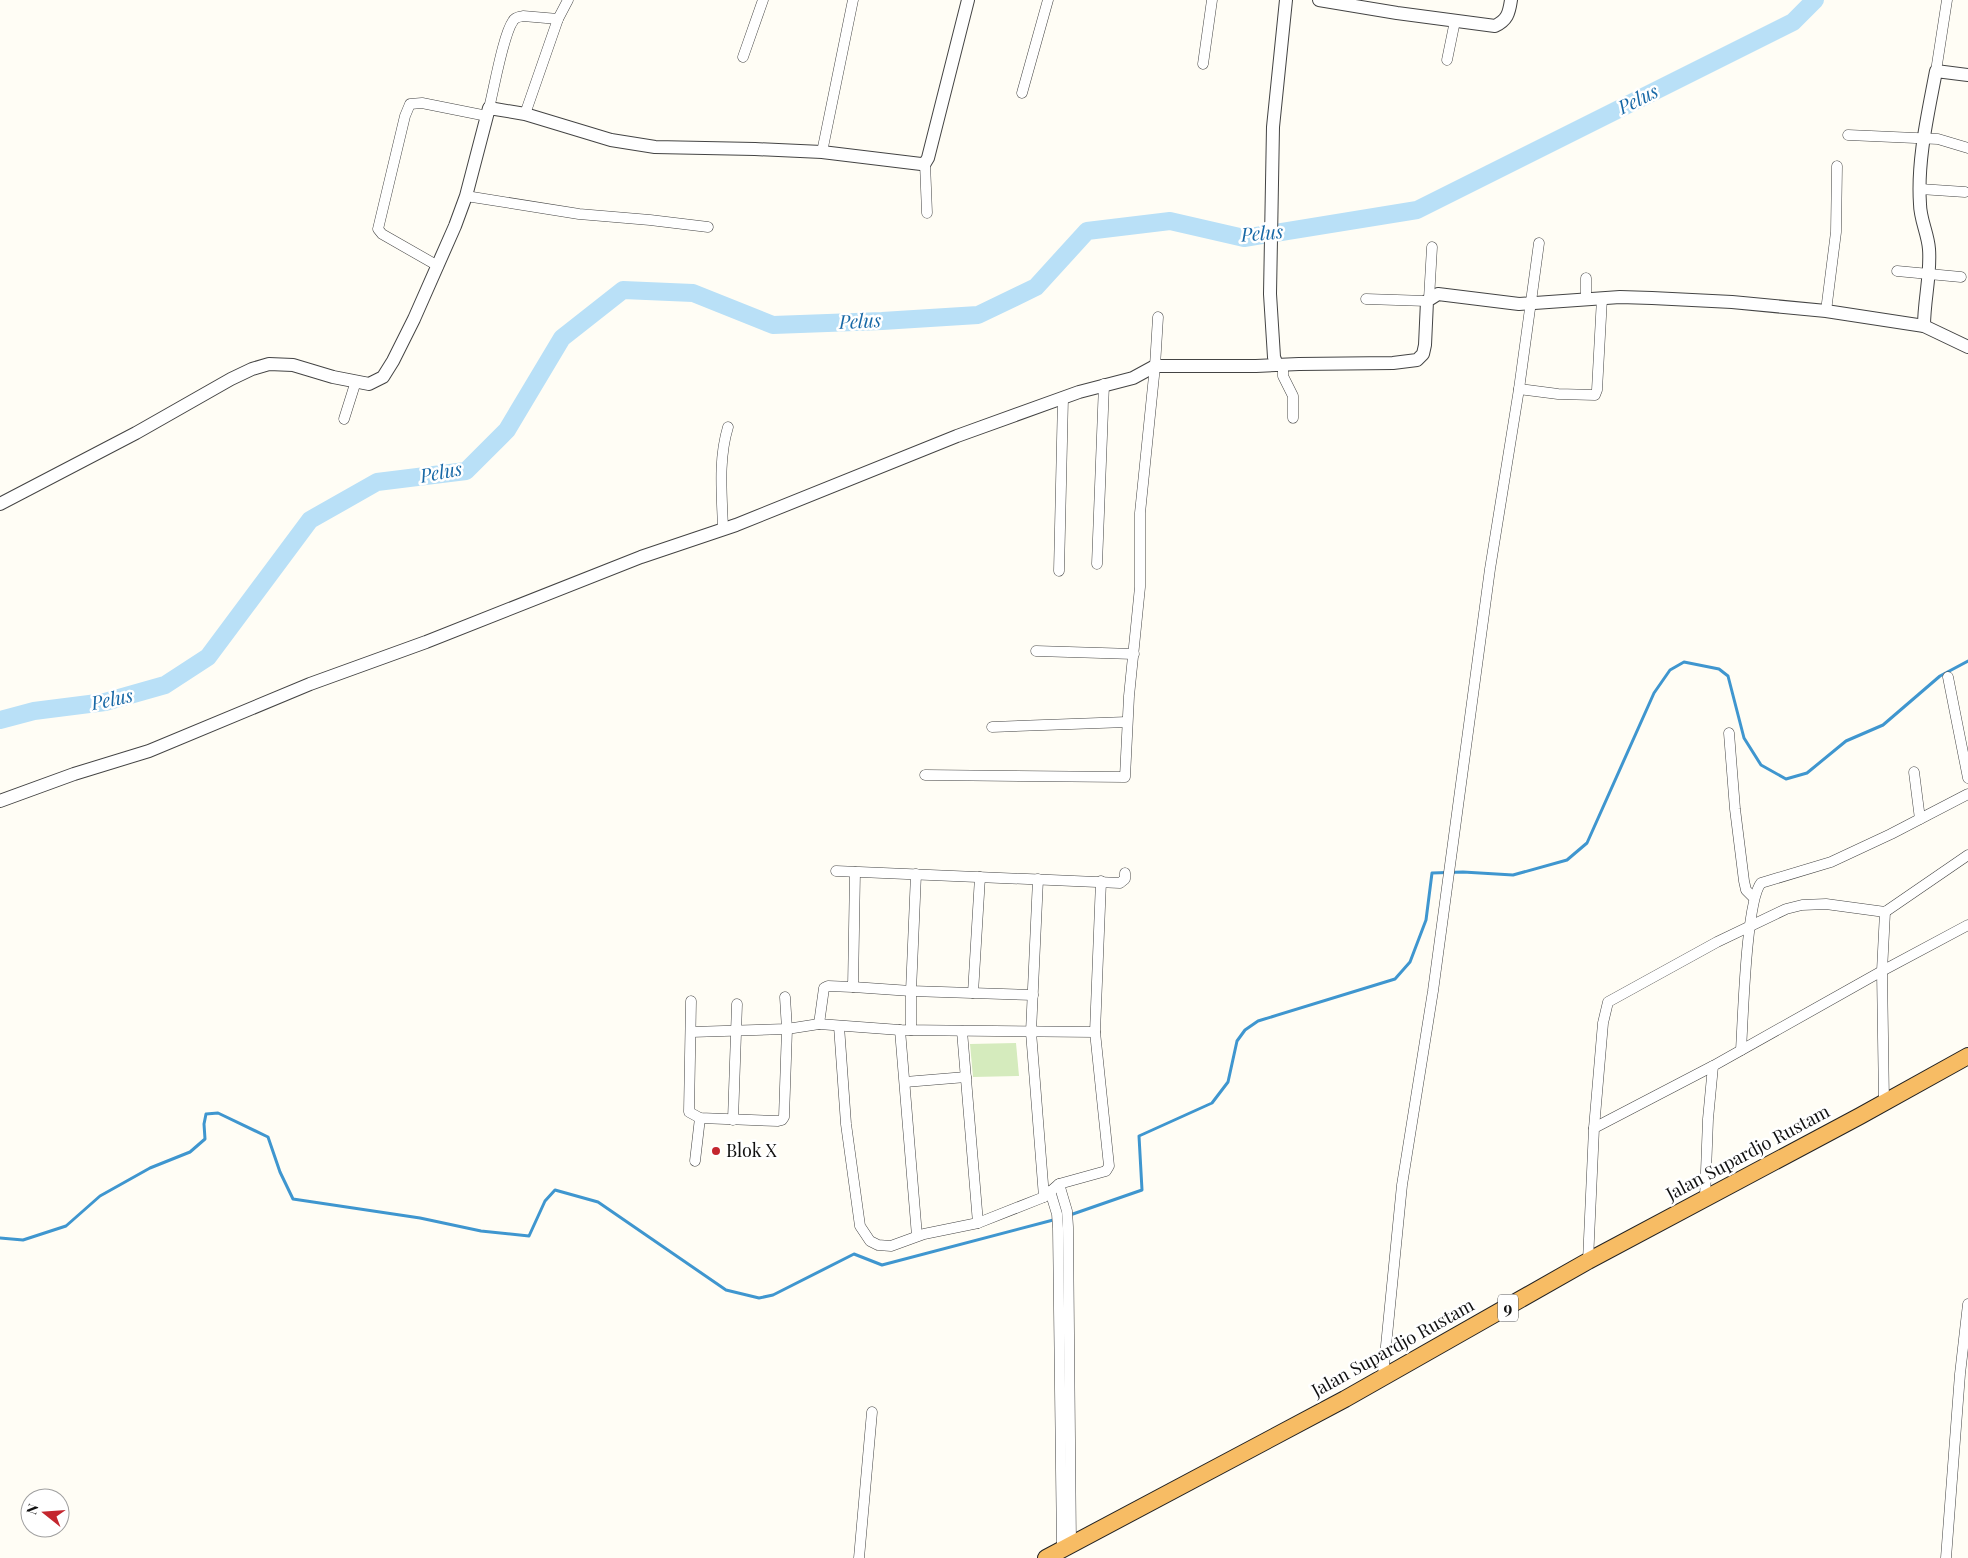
<svg xmlns="http://www.w3.org/2000/svg" width="1968" height="1558" font-family="'Playfair Display',serif">
<rect width="100%" height="100%" fill="#fffdf5"/>
<path fill="#d5ebbd" d="M1016 1043 1019 1076 973 1077 970 1044Z"/>
<g fill="none" stroke-linecap="round" stroke-linejoin="round">
<g stroke="#3f96cf" stroke-width="3">
<path d="M1070 1215 1142 1190 1139 1136 1212 1103 1228 1082 1237 1041 1245 1030 1258 1021 1395 979 1410 962 1426 920 1432 873 1463 872 1513 875 1567 860 1587 843 1654 693 1670 670 1684 662 1719 669 1728 676 1744 738 1761 765 1786 779 1807 773 1846 741 1883 725 1940 676 1968 661"/>
<path d="M0 1238 23 1240 66 1226 100 1196 150 1168 190 1152 205 1139 204 1124 206 1114 218 1113 268 1137 280 1172 293 1199 420 1218 481 1231 529 1236 545 1201 555 1190 598 1202 726 1290 759 1298 773 1295 854 1254 882 1265 1057 1219"/>
</g>
<path stroke="#b9e0f7" stroke-width="18" d="M0 720 34 711 105 702 165 685 208 657 310 520 377 482 466 471 507 430 562 338 623 290 693 293 773 325 882 321 978 315 1036 287 1087 231 1170 221 1244 238 1417 210 1793 22 1815 0"/>
<g stroke="#444" stroke-width="11">
<g id="minor">
<path d="M743 57 763 0"/>
<path d="M1447 60 1455 21"/>
<path d="M1203 64 1212 0"/>
<path d="M1936 71 1947 0"/>
<path d="M1022 93 1048 0"/>
<path d="M489 108C494 89 503 35 513 21 515 17 519 17 523 16L558 19"/>
<path d="M525 114 558 19 568 0"/>
<path d="M1848 135 1938 139 1968 148"/>
<path d="M822 152 853 0"/>
<path d="M925 163 927 213"/>
<path d="M1920 189 1965 192"/>
<path d="M466 196 579 214 650 220 708 227"/>
<path d="M438 266 382 234 378 229 405 116 410 104 422 103 487 116"/>
<path d="M1897 271 1961 277"/>
<path d="M1366 299 1427 301"/>
<path d="M1429 299 1432 247"/>
<path d="M1586 300V278"/>
<path d="M1826 311 1836 232 1837 166"/>
<path d="M1283 364V376L1293 396V418"/>
<path d="M1519 389 1558 394 1595 395 1597 390 1602 298"/>
<path d="M344 419 356 381"/>
<path d="M723 529C722 495 718 460 728 427"/>
<path d="M1097 564 1104 384"/>
<path d="M1059 571 1063 398"/>
<path d="M1036 651 1134 654"/>
<path d="M1948 677 1968 778"/>
<path d="M992 727 1127 722"/>
<path d="M1729 733 1735 809 1744 881 1746 890 1754 898"/>
<path d="M1914 772 1920 819"/>
<path d="M925 775 1125 777 1129 696 1140 587V513L1155 366 1158 317"/>
<path d="M836 871 1120 883 1125 879V873"/>
<path d="M855 872 853 987 828 986 824 988 819 1024 900 1030 1095 1032"/>
<path d="M1038 879 1031 1032 1044 1197"/>
<path d="M853 987 911 991 1033 995"/>
<path d="M973 993 980 877"/>
<path d="M691 1001 689 1112 700 1118 778 1121 782 1120 784 1117 787 1029 785 997"/>
<path d="M839 1026 846 1124 860 1226 870 1241 878 1245 891 1246 924 1234 978 1223 1044 1197 1059 1184 1106 1171 1109 1166 1095 1032 1101 881"/>
<path d="M900 1030 917 1236"/>
<path d="M911 1030V991L916 874"/>
<path d="M962 1031 978 1223"/>
<path d="M691 1032 787 1029 819 1024"/>
<path d="M1741 1050C1743 1020 1746 901 1761 883L1831 862 1891 834 1968 794"/>
<path d="M905 1082 966 1077"/>
<path d="M1884 1102 1882 971 1885 912"/>
<path d="M733 1120 737 1004"/>
<path d="M1594 1128 1603 1023 1608 1002 1717 942 1786 909 1802 905 1826 904 1885 912 1968 855"/>
<path d="M695 1161 700 1118"/>
<path d="M1059 1184 1067 1211 1068 1227 1071 1545"/>
<path d="M1050 1191 1057 1214 1058 1228 1062 1549"/>
<path d="M1705 1198 1708 1119 1713 1066 1882 971 1968 925"/>
<path d="M1588 1261 1594 1128 1713 1066"/>
<path d="M1383 1376 1402 1185 1433 991 1490 569 1519 389 1539 243"/>
<path d="M859 1558 872 1412"/>
<path d="M1946 1558 1960 1374 1968 1304"/>
</g>
</g>
<g stroke="#444" stroke-width="14">
<g id="tertiary">
<path d="M1319 0 1397 13 1495 26C1507 20 1509 14 1511 0"/>
<path d="M1924 326C1924 300 1931 275 1929 249 1928 234 1920 219 1920 204 1917 160 1928 114 1936 71L1968 75"/>
<path d="M1277 365 1274 357 1270 294 1273 127 1286 0"/>
<path d="M0 504 136 433 231 379 252 369 269 364 293 365 333 377 369 384 383 377 393 361 414 319 455 226 466 196 489 108 525 114 611 140 655 147 755 149 822 152 921 164 925 163 928 158 968 0"/>
<path d="M0 801 74 774 149 751 310 684 426 642 641 557 736 525 957 436 1079 392 1133 378 1155 366H1256L1299 364 1393 363 1417 360 1423 354 1425 345 1427 301 1438 294 1519 304 1620 297 1652 298 1732 302 1826 311 1924 326 1968 347"/>
</g>
</g>
<g stroke="#222" stroke-width="18">
<path id="trunk" d="M1046 1558 1345 1399 1588 1261 1860 1116 1968 1056"/>
</g>
<use href="#minor" stroke="#fff" stroke-width="10"/>
<use href="#tertiary" stroke="#fff" stroke-width="12"/>
<use href="#trunk" stroke="#f7bc64" stroke-width="16"/>
</g>
<circle fill="#c4262e" stroke="#fff" stroke-width="2" cx="716" cy="1151" r="5"/>
<g text-anchor="middle" stroke-width="5" stroke-linejoin="round" paint-order="stroke">
<rect fill="#fff" stroke="#585858" stroke-width="1" x="1498" y="1294.5" width="20" height="27" rx="4"/>
<g font-size="16" font-weight="bold" fill="#111">
<text x="1508" y="1314">9</text>
</g>
<g font-size="18" fill="#111" stroke="#fff" text-anchor="start">
<text x="726" y="1157">Blok X</text>
</g>
<g font-size="18" fill="#111" stroke="#fff">
<text transform="translate(1748 1153) rotate(-28)" y="6">Jalan Supardjo Rustam</text>
<text transform="translate(1393 1348) rotate(-29)" y="6">Jalan Supardjo Rustam</text>
</g>
<g font-size="19" font-style="italic" fill="#1768a6" stroke="#fff">
<text transform="translate(1638 99) rotate(-27)" y="7">Pelus</text>
<text transform="translate(1262 233) rotate(-5)" y="7">Pelus</text>
<text transform="translate(860 321) rotate(-3)" y="7">Pelus</text>
<text transform="translate(441 472) rotate(-11)" y="7">Pelus</text>
<text transform="translate(112 699) rotate(-12)" y="7">Pelus</text>
</g>
</g>
<g transform="translate(45 1513) rotate(287)"><circle r="24" fill="#ffffff" stroke="#a0a0a0"/>
<path d="M0-4L9 19L0 12L-9 19Z" fill="#c4262e"/>
<text y="-8" font-size="14" font-weight="bold" text-anchor="middle" fill="#111111">N</text>
</g>
</svg>
